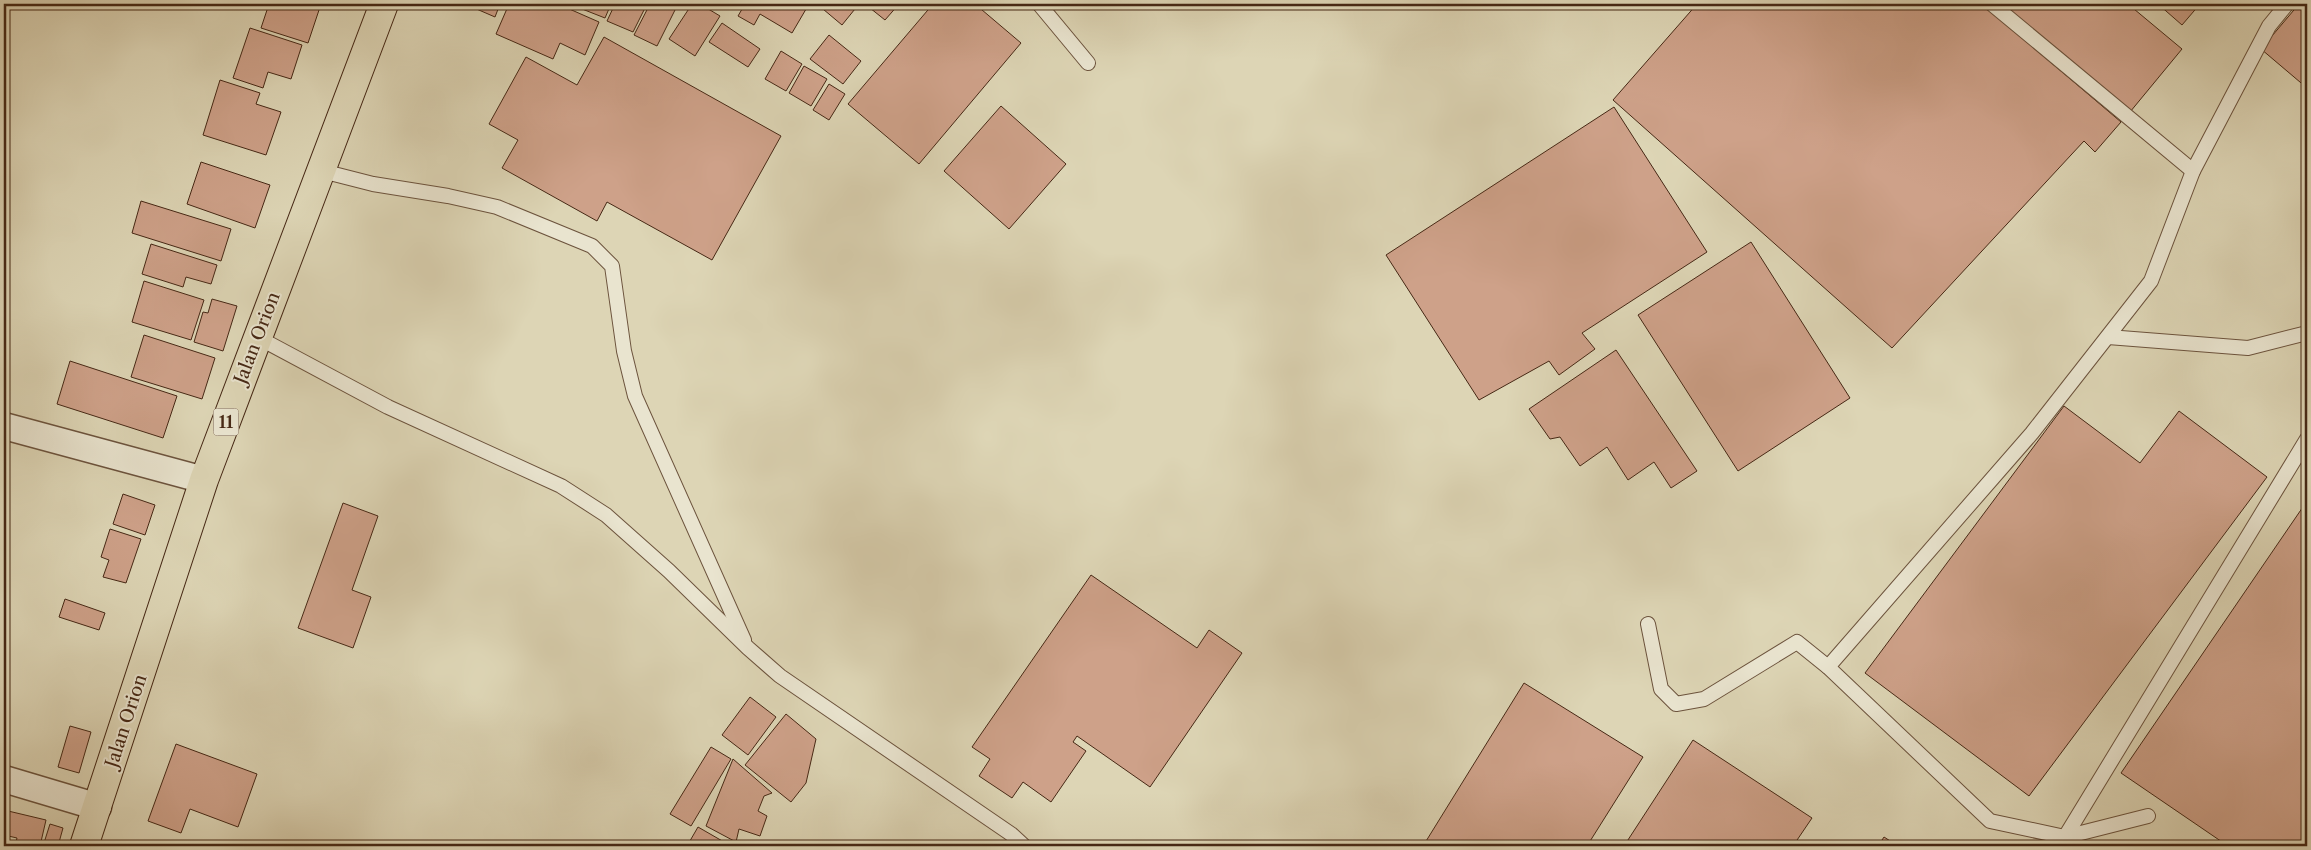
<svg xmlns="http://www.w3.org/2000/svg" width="2311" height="850" font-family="'Libre Caslon Text',serif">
<rect width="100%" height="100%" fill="#ddd5b5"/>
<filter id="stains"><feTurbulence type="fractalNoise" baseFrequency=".004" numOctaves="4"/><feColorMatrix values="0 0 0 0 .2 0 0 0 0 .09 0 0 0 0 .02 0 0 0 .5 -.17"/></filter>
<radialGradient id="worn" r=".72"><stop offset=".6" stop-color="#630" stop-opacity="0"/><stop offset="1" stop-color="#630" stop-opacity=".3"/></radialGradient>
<g fill="#cea189" stroke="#462815">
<path d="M269 4H321L308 43 261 28Z"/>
<path d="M465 4H500L495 17Z"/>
<path d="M509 4H558L599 22 585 55 560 43 553 59 496 34Z"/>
<path d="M579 4H611L605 18 577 7Z"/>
<path d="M615 4H647L633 32 607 21Z"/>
<path d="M650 4H678L657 46 634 35Z"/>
<path d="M692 4H700L720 16 695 56 669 39Z"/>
<path d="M745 4H809L792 33 760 14 754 25 738 16Z"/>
<path d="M817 4H859L842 25Z"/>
<path d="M865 4H899L885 20Z"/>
<path d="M933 4H975L1021 43 919 164 848 104Z"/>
<path d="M1697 4H1982L2121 122 2095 152 2084 141 1892 348 1613 100Z"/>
<path d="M2000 4H2128L2182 49 2130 112Z"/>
<path d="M2158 4H2200L2182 25Z"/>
<path d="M2299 4H2307V88L2261 49Z"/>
<path d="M722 23 760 49 748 67 709 42Z"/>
<path d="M250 28 302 45 291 79 268 72 263 88 233 78Z"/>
<path d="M829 35 861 61 843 84 810 59Z"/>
<path d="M604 37 781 136 712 260 607 202 597 221 502 168 518 140 489 124 526 57 577 85Z"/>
<path d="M781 51 802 64 786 91 765 79Z"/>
<path d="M804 66 827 79 811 106 789 93Z"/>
<path d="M220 80 260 93 256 104 281 112 266 155 203 135Z"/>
<path d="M829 84 845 94 829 120 813 110Z"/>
<path d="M1001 106 1066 164 1009 229 944 171Z"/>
<path d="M1614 107 1707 252 1582 333 1595 349 1559 375 1549 361 1479 400 1386 255Z"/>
<path d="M201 162 270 185 255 228 187 204Z"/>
<path d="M141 201 231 229 221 261 132 233Z"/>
<path d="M1751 242 1850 398 1738 471 1638 315Z"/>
<path d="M151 244 217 265 211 284 186 277 183 287 142 274Z"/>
<path d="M144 281 204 300 191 340 132 322Z"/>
<path d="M212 299 237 306 223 351 194 342 203 312 208 313Z"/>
<path d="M144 335 215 358 202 399 131 377Z"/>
<path d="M1616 350 1697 471 1671 488 1654 462 1628 480 1607 447 1580 466 1560 437 1550 439 1529 409Z"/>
<path d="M70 361 177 396 163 438 57 404Z"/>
<path d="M2064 406 2140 463 2179 411 2267 477 2029 796 1865 673Z"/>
<path d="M123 494 155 505 145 535 113 524Z"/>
<path d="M2307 501V846H2228L2121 773Z"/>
<path d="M343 503 378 516 352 590 371 597 353 648 298 628Z"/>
<path d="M110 529 141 539 126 583 103 577 109 560 101 557Z"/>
<path d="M1091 575 1197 648 1209 630 1242 653 1150 787 1077 736 1073 742 1086 751 1051 802 1023 782 1012 798 979 776 990 759 972 747Z"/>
<path d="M65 599 105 613 99 630 59 617Z"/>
<path d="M1524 683 1643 757 1587 846H1423Z"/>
<path d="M750 697 776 717 748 755 722 735Z"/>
<path d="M786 714 816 739 806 783 791 802 745 765Z"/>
<path d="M70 726 91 732 79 773 58 767Z"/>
<path d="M1693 740 1812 818 1793 846H1624Z"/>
<path d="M176 744 257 774 238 827 190 809 181 833 148 821Z"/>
<path d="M711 747 731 759 691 826 670 814Z"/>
<path d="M733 759 772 793 764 796 758 811 767 816 760 836 739 829 736 842 706 826Z"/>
<path d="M4 810 46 820 40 846H15L17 838 4 835Z"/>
<path d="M50 824 63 828 58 846H43Z"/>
<path d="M698 827 731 846H687Z"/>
<path d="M1884 837 1898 846H1878Z"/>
</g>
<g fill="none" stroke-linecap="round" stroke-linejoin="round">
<g stroke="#6c533d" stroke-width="16">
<g id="lane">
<path d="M1039 4 1088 63"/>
<path d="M1992 4 2193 171"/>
<path d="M322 171 373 184 448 196 497 207 592 246 612 266 624 351 635 396 744 640"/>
<path d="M257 337 388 407 561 486 606 515 669 571 748 648 780 676 1011 834 1024 846"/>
<path d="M2108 337 2248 348 2307 333"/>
<path d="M1648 624 1661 689 1676 704 1704 699 1797 642 1828 667 1990 821 2065 837 2148 816"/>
<path d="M1828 667 2032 433 2151 281 2193 171 2269 26 2287 4"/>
<path d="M2065 837 2307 439"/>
</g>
</g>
<g stroke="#6c533d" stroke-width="29">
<g id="street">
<path d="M4 426 204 480"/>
<path d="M4 779 98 807"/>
</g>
</g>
<g stroke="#462815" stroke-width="30">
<path id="highway" d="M84 846 204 480 384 4"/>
</g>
<path stroke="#462815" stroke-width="3" stroke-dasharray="1 2.5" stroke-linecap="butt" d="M341 4 349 8"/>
<use href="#lane" stroke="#e9e4cf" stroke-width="14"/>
<use href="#street" stroke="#e9e4cf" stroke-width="26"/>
<use href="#highway" stroke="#ddd5b5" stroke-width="28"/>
</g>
<g text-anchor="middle" stroke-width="4" stroke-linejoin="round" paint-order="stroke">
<rect fill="#e9e4cf" stroke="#77604d" stroke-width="1" x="213.5" y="408.5" width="25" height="27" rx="4"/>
<g font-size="16" font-weight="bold" fill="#462815">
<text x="226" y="428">11</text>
</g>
<g font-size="18" fill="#462815" stroke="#e9e4cf">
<text transform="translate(257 338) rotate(-69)" y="6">Jalan Orion</text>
<text transform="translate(126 721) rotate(-72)" y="6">Jalan Orion</text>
</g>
</g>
<rect width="2311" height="850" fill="none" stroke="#ddd5b5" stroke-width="20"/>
<rect x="5" y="5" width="2301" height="840" fill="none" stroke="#462815" stroke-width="2.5"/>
<rect x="10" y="10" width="2291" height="830" fill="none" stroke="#462815"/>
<rect width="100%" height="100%" filter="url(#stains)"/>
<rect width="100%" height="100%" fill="url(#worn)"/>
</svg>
